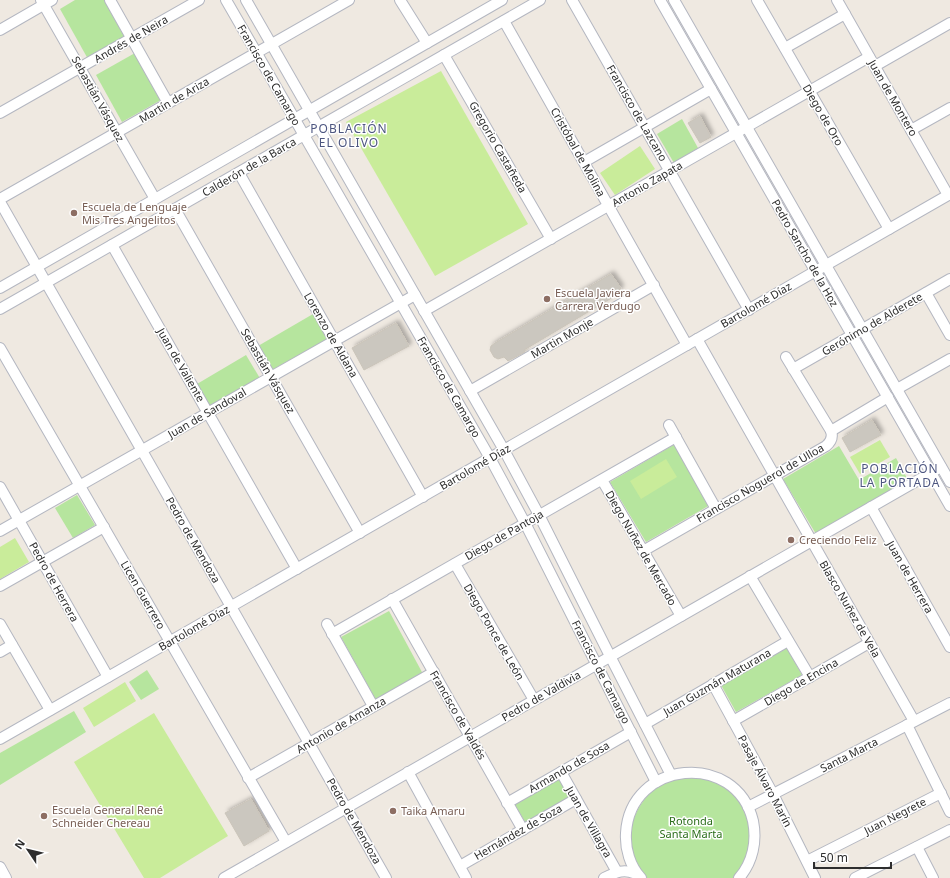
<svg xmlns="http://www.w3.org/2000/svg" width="950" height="878" font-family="'Noto Sans',sans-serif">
<defs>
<filter id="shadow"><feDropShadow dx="3" dy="-3" stdDeviation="2" flood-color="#0004"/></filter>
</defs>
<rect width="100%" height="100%" fill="#efe9e1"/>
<g fill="#b6e59e">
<path d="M75 0H104L125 38 88 59 60 9Z"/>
<path d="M135 53 161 100 122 122 96 75Z"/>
<path d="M682 119 698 148 674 163 657 134Z"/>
<path d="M313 314 327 339 272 370 258 346Z"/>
<path d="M246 355 261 380 212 409 197 384Z"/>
<path d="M675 444 710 505 646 542 610 482Z"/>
<path d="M839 446 859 480 896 458 908 480 816 534 783 479Z"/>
<path d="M77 495 95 525 73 538 55 508Z"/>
<path d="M389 611 423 674 376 700 341 637Z"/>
<path d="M787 648 802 675 736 712 721 685Z"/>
<path d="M147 670 159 689 141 700 129 682Z"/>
<path d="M74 711 86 732 0 785V753Z"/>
<path d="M561 776 572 796 525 822 514 803Z"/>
<path d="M700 776C707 779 715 780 721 784 754 804 760 850 734 878H647C627 854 625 825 644 800 652 789 665 780 679 777 686 776 694 776 700 776Z"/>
</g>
<g fill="#c9ec9a">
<path d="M441 71 528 224 435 276 346 122Z"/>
<path d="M640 146 655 169 615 195 600 173Z"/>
<path d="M880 440 890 457 860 474 850 457Z"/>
<path d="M666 459 677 477 641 499 630 481Z"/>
<path d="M15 538 29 562 0 579V547Z"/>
<path d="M125 682 136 701 94 727 83 708Z"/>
<path d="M154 713 228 836 160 878H144L74 762Z"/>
</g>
<g fill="#cbc7bf" stroke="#cbc5ba" filter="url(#shadow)">
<path d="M700 116 711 137 700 143 688 123Z"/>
<path d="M611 274 621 288 615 296 524 350 525 352 508 361 504 357 498 359 494 357 490 350 491 346 495 343Z"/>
<path d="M396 323 409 346 364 370 352 348Z"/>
<path d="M872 420 881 435 850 452 842 438Z"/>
<path d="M251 799 269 831 244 846 225 813Z"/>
</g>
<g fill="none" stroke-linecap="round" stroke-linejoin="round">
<g stroke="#b4b7c1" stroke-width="12">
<g id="minor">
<path d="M41 0 155 199"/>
<path d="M110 0 168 103"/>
<path d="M226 0 490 458 525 523 656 782"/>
<path d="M246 0 504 450 539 515 610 656 671 775"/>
<path d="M400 0 427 43"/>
<path d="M572 0 749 310"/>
<path d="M660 0 950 506"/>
<path d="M674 0 950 482"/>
<path d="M757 0 889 229"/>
<path d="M837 0 948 195"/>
<path d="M504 21 687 345"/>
<path d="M0 30 52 0"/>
<path d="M785 48 845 14"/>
<path d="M444 55 551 239"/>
<path d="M875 66 950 23"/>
<path d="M0 113 199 0"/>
<path d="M911 130 950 108"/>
<path d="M584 162 711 89"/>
<path d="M239 173 423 497"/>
<path d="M0 199 349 0"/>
<path d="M0 202 386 878"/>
<path d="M175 209 360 533"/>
<path d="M112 245 297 569"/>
<path d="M0 288 502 0"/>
<path d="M926 293 950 335"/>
<path d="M0 309 540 0"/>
<path d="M424 311 869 57"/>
<path d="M697 339 914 721"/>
<path d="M0 348 286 842"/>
<path d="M793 369 950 279"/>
<path d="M897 389 950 359"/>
<path d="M470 391 654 285"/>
<path d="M669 425 716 509"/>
<path d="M831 431 888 397"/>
<path d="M602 480 681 616"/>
<path d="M0 487 108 677"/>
<path d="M871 507 950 647"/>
<path d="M0 531 415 295"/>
<path d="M643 551 826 446C831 442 833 437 831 431L786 357"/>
<path d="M455 564 534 700"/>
<path d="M750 576 810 677"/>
<path d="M0 586 104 527"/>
<path d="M392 599 523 830"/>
<path d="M0 624 50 710"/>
<path d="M327 624 373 706"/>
<path d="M332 634 676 437"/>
<path d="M0 652 12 645"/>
<path d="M713 684 773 794 815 878"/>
<path d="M733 721 869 643"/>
<path d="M645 724 788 641"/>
<path d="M907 725 950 812"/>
<path d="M0 739 950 194"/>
<path d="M408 772 466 878"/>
<path d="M561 772 617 872"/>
<path d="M248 778 434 672"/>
<path d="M507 803 631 732"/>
<path d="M748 807 950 703"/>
<path d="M917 847 933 878"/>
<path d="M807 861 941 793"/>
<path d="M460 866 576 799"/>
<path d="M0 867 6 878"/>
<path d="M224 878 941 467"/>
<path d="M604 878C616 872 625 868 638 875"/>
<path d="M641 878C630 866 625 849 626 833 630 760 736 750 753 821 757 841 753 862 739 878"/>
<path d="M855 878 950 830"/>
</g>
</g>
<use href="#minor" stroke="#fff" stroke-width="10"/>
</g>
<g fill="#8d6e63" stroke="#fff" stroke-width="1.5">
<circle cx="74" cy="213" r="4"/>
<circle cx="547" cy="299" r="4"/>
<circle cx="791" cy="540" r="4"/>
<circle cx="393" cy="811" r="4"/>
<circle cx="44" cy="816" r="4"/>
</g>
<g text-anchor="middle" stroke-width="3" stroke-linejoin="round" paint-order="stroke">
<g font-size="11" fill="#2e2e2e" stroke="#fff">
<text transform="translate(131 39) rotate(-30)" y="4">Andrés de Neira</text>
<text transform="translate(269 75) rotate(60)" y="4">Francisco de Camargo</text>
<text transform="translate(893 98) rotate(60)" y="4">Juan de Montero</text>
<text transform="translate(98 99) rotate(61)" y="4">Sebastián Vásquez</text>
<text transform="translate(174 100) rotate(-30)" y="4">Martín de Ariza</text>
<text transform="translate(637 113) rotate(60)" y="4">Francisco de Lazcano</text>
<text transform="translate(823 115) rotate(60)" y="4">Diego de Oro</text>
<text transform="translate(498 147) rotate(60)" y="4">Gregorio Castañeda</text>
<text transform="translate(578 152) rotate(61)" y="4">Cristóbal de Molina</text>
<text transform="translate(249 167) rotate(-30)" y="4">Calderón de la Barca</text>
<text transform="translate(647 184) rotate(-30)" y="4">Antonio Zapata</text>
<text transform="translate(805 253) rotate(60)" y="4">Pedro Sancho de la Hoz</text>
<text transform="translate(756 305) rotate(-30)" y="4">Bartolomé Díaz</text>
<text transform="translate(872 324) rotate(-30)" y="4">Gerónimo de Alderete</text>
<text transform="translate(331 335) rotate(60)" y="4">Lorenzo de Aldana</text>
<text transform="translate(562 338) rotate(-30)" y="4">Martin Monje</text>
<text transform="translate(181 365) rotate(60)" y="4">Juan de Valiente</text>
<text transform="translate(268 371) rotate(60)" y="4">Sebastián Vásquez</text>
<text transform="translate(449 387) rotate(60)" y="4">Francisco de Camargo</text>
<text transform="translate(207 413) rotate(-30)" y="4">Juan de Sandoval</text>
<text transform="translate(475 467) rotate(-30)" y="4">Bartolomé Díaz</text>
<text transform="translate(760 483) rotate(-30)" y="4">Francisco Noguerol de Ulloa</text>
<text transform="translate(504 535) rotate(-30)" y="4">Diego de Pantoja</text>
<text transform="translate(193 540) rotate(60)" y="4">Pedro de Mendoza</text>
<text transform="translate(641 548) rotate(60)" y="4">Diego Nuñez de Mercado</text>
<text transform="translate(910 577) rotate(60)" y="4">Juan de Herrera</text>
<text transform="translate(54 582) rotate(61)" y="4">Pedro de Herrera</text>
<text transform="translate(143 595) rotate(60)" y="4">Licen Guerrero</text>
<text transform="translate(850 609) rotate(60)" y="4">Blasco Nuñez de Vela</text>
<text transform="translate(194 628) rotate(-30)" y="4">Bartolomé Díaz</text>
<text transform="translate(494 632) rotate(60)" y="4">Diego Ponce de León</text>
<text transform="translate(601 672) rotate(63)" y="4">Francisco de Camargo</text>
<text transform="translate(717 682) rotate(-30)" y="4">Juan Guzmán Maturana</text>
<text transform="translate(801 682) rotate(-30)" y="4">Diego de Encina</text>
<text transform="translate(541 696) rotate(-30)" y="4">Pedro de Valdivia</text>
<text transform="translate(458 715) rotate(60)" y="4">Francisco de Valdés</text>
<text transform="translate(341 725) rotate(-30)" y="4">Antonio de Amanza</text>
<text transform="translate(849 755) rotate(-27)" y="4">Santa Marta</text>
<text transform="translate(569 767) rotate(-30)" y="4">Armando de Sosa</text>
<text transform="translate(765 781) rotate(62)" y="4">Pasaje Álvaro Marín</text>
<text transform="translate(895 816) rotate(-27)" y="4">Juan Negrete</text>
<text transform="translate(354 821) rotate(60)" y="4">Pedro de Mendoza</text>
<text transform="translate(589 822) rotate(60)" y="4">Juan de Villagra</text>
<text transform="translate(518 832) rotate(-30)" y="4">Hernández de Soza</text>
</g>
<g font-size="11" fill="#785e54" stroke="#fff" text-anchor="start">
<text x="82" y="211">Escuela de Lenguaje<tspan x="82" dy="13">Mis Tres Angelitos</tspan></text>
<text x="555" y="297">Escuela Javiera<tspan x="555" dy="13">Carrera Verdugo</tspan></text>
<text x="799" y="544">Creciendo Feliz</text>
<text x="52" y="814">Escuela General René<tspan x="52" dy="13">Schneider Chereau</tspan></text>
<text x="401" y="815">Taika Amaru</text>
</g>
<g font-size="11" fill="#2c6e1b" stroke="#fff">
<text x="691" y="825">Rotonda<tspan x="691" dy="13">Santa Marta</tspan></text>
</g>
<g font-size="12" letter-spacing="1" fill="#4d5680" stroke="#fff">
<text x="349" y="133">POBLACIÓN<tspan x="349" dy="14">EL OLIVO</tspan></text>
<text x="900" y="473">POBLACIÓN<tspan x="900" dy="14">LA PORTADA</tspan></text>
</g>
</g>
<g transform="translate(28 850) rotate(305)" stroke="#ffffff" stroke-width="3" paint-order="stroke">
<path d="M0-3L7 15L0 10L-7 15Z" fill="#2e2e2e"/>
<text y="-6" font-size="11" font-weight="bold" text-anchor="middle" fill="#2e2e2e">N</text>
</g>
<path d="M814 862v6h77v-6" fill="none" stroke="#2e2e2e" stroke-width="2"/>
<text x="820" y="862" font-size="12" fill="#2e2e2e" stroke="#ffffff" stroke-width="3" paint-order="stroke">50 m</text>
</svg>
